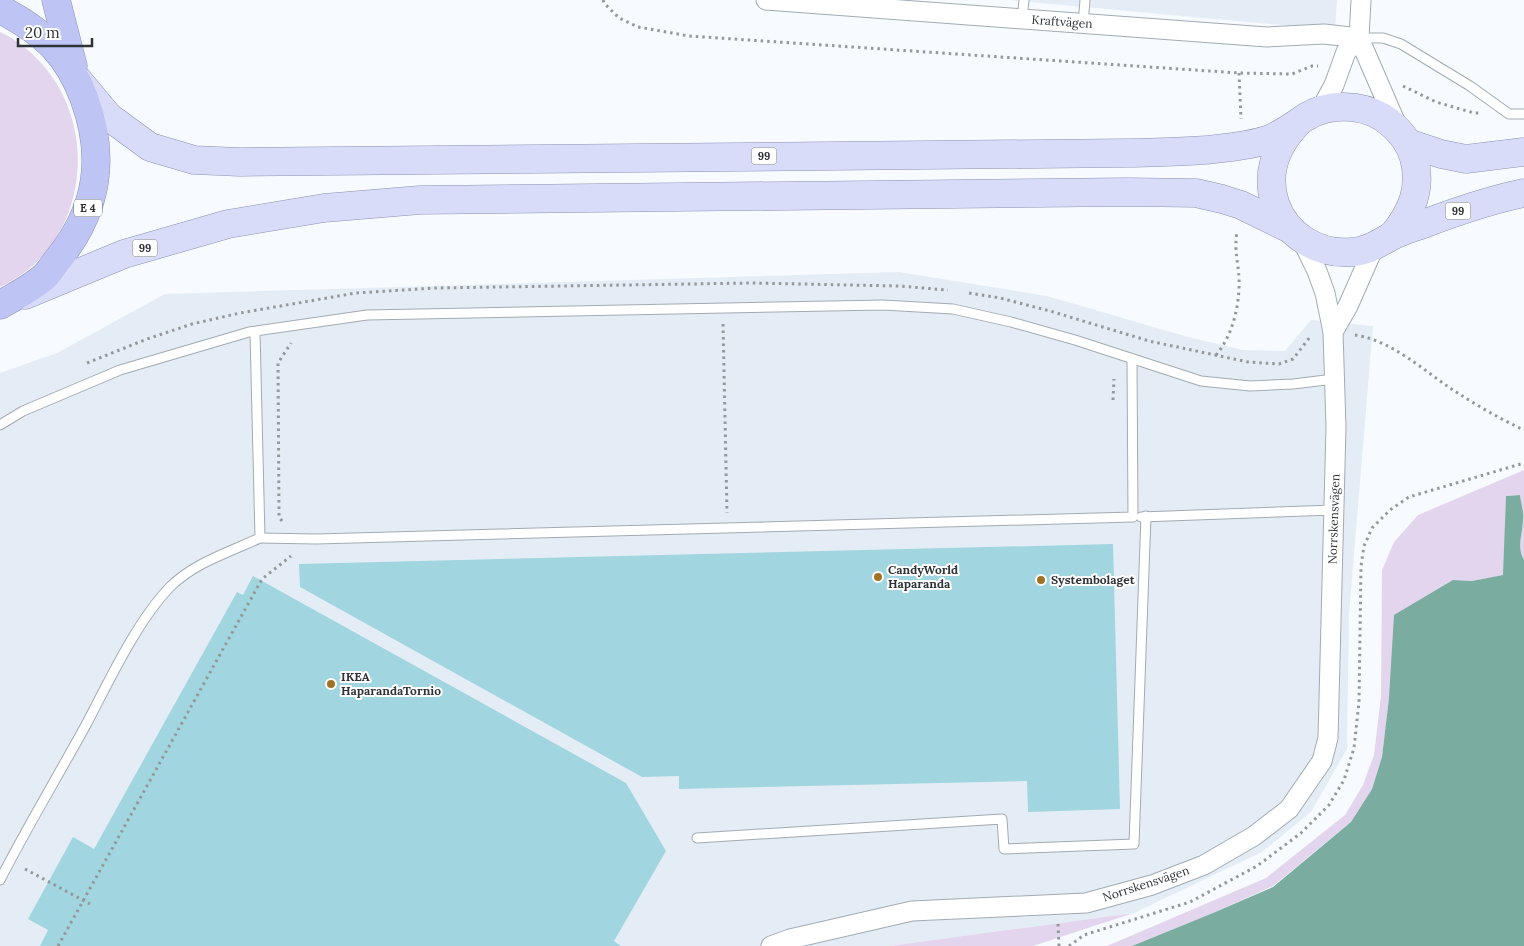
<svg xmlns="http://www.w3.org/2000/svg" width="1524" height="946" font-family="Lora,serif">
<rect width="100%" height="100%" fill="#f7fbff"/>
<g fill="#e4edf5">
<path d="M1009 0H1337L1335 30Z"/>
<path d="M899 272 1047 296 1188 337 1243 350 1285 351 1311 320 1373 326 1349 615 1347 749 1311 812 1262 852 1134 913 889 946H0V373L57 353 165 294Z"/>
</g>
<g fill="#e4d5ee">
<path d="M0 32C18 40 34 54 47 70 101 138 83 249 0 287Z"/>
<path d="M1524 470V560C1516 546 1523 534 1523 520 1524 512 1521 503 1520 495L1506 496 1504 575 1472 581 1453 580 1389 698 1382 757 1372 789 1351 822 1273 886 1213 913 1132 946H1107L1266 878 1345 815 1363 785 1374 755 1381 696 1382 570 1394 542 1418 515Z"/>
<path d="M1134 913 1033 946H889Z"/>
</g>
<path fill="#7aac9f" d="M1520 495C1521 503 1524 512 1523 520 1523 534 1516 546 1524 560V946H1132L1213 913 1273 887 1351 822 1372 789 1382 757 1389 698 1394 615 1453 580 1472 581 1503 575 1506 496Z"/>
<g fill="#a1d5df">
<path d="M1113 544 1120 809 1028 812 1027 781 679 789V776L642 777 300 587 299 564Z"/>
<path d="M253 576 626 783 666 851 614 941 621 946H40L48 930 28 919 73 837 94 849 237 592 243 595Z"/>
</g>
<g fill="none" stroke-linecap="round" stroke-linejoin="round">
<g stroke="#a2abb3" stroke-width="11">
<g id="lane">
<path d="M1022 19 1024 0"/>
<path d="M1083 24 1085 0"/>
<path d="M1359 38H1383L1401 44 1470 86 1509 114H1524"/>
<path d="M0 425 23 411 120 370 249 332 367 315 883 305 953 309 1011 322 1075 340 1201 381 1250 386 1293 384 1334 379"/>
<path d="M1141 517 1334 510"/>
<path d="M260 538 316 539 1133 517 1132 359"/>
<path d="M697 838 1002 819 1004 849 1134 844 1146 516"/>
<path d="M0 880C27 827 58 776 87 723 109 681 137 621 170 587 194 563 229 552 260 538L255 332"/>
</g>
</g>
<g stroke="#a2abb3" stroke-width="21">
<g id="street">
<path d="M766 0 1267 37 1324 34 1359 38"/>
<path d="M1361 0 1359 38 1398 128"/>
<path d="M1320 111 1334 85 1346 52 1359 38"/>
<path d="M1333 332 1348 306 1374 247"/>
<path d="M771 946 790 939 912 911 1086 903 1152 885 1204 865 1254 836 1289 809 1322 761 1328 738 1336 427 1333 332 1325 293 1317 271 1301 238"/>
</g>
</g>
<g stroke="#8c92b2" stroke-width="29">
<g id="primary">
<path d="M78 80 109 117 150 147 194 160 240 162 1127 153C1166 152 1206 152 1245 145 1252 144 1260 142 1267 140 1281 135 1294 125 1306 117 1329 103 1360 104 1382 117 1397 127 1409 141 1414 158 1422 188 1412 212 1393 235"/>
<path d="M1295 126C1275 148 1266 175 1275 203 1286 236 1319 255 1352 252 1369 251 1380 242 1394 235 1404 230 1415 227 1426 223 1458 211 1490 200 1524 193"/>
<path d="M1408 143 1441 154 1466 159 1524 152"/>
<path d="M25 295 124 254 228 224 324 208 420 200 1128 192 1196 193 1222 199 1241 205 1290 229"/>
</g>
</g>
<g stroke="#8c92b2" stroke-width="29">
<g id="highway">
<path d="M56 0 73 66"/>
<path d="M0 9C19 19 37 30 53 46 67 61 77 79 84 98 106 157 98 209 59 258 54 264 50 271 45 276 32 288 15 296 0 305"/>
</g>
</g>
<g stroke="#94989b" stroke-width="3" stroke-dasharray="2.5 4" stroke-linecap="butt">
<path d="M603 0 604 3 619 18 638 27 689 36 1239 73 1292 74 1312 66H1318"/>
<path d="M1239 73 1241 119"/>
<path d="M1403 86 1436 102 1474 113H1479"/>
<path d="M969 293 1000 298 1050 311 1149 341 1248 362 1279 364 1293 359 1310 337"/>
<path d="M723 324 727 513"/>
<path d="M1355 335C1390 340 1421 368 1450 388 1473 403 1498 418 1524 430"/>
<path d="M1216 355C1233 335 1240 304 1239 278 1238 260 1234 252 1237 232"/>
<path d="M87 363 147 339 192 324 240 313 356 293 435 288 753 283 898 286 948 290"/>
<path d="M1113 400 1114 379"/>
<path d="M282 521 279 517 278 363 291 343"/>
<path d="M25 869 90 904"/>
<path d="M1058 924 1059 946"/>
<path d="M58 946 262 579 291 556"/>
<path d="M1069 946 1084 935 1190 902 1257 866 1301 833 1329 805 1344 780 1354 748 1359 702 1361 566 1364 546 1372 528 1390 510 1409 497 1524 463"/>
</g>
<use href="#lane" stroke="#fff" stroke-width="9"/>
<use href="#street" stroke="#fff" stroke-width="19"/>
<use href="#primary" stroke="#d8dcf9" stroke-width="28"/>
<use href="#highway" stroke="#bec5f5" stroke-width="28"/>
</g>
<g fill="#a17225" stroke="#fff" stroke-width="2">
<circle cx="878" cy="577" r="5"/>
<circle cx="1041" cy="580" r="5"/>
<circle cx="331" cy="684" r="5"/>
</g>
<g text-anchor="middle" stroke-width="4" stroke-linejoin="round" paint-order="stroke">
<g fill="#fff" stroke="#6d7072" stroke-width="1">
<rect x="751.5" y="147.5" width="25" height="17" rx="4"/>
<rect x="74" y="199.5" width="28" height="17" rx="4"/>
<rect x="1445.5" y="202.5" width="25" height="17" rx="4"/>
<rect x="132.5" y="239.5" width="25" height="17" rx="4"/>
</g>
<g font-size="11" font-weight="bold" fill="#2f3336">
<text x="764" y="160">99</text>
<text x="88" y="212">E 4</text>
<text x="1458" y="215">99</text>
<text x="145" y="252">99</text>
</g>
<g font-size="12" fill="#2f3336" stroke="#fff">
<text transform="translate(1062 22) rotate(4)" y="4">Kraftvägen</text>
<text transform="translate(1334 519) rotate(-88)" y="4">Norrskensvägen</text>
<text transform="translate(1146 884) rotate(-18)" y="4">Norrskensvägen</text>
</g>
<g font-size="12" font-weight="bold" fill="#2f3336" stroke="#fff" text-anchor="start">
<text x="888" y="574">CandyWorld<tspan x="888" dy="14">Haparanda</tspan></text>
<text x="1051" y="584">Systembolaget</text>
<text x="341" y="681">IKEA<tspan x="341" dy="14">HaparandaTornio</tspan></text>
</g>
</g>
<path d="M18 38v8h74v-8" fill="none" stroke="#2f3336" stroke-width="2.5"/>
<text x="25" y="38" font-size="15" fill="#2f3336" stroke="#ffffff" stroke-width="4" paint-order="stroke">20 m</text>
</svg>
